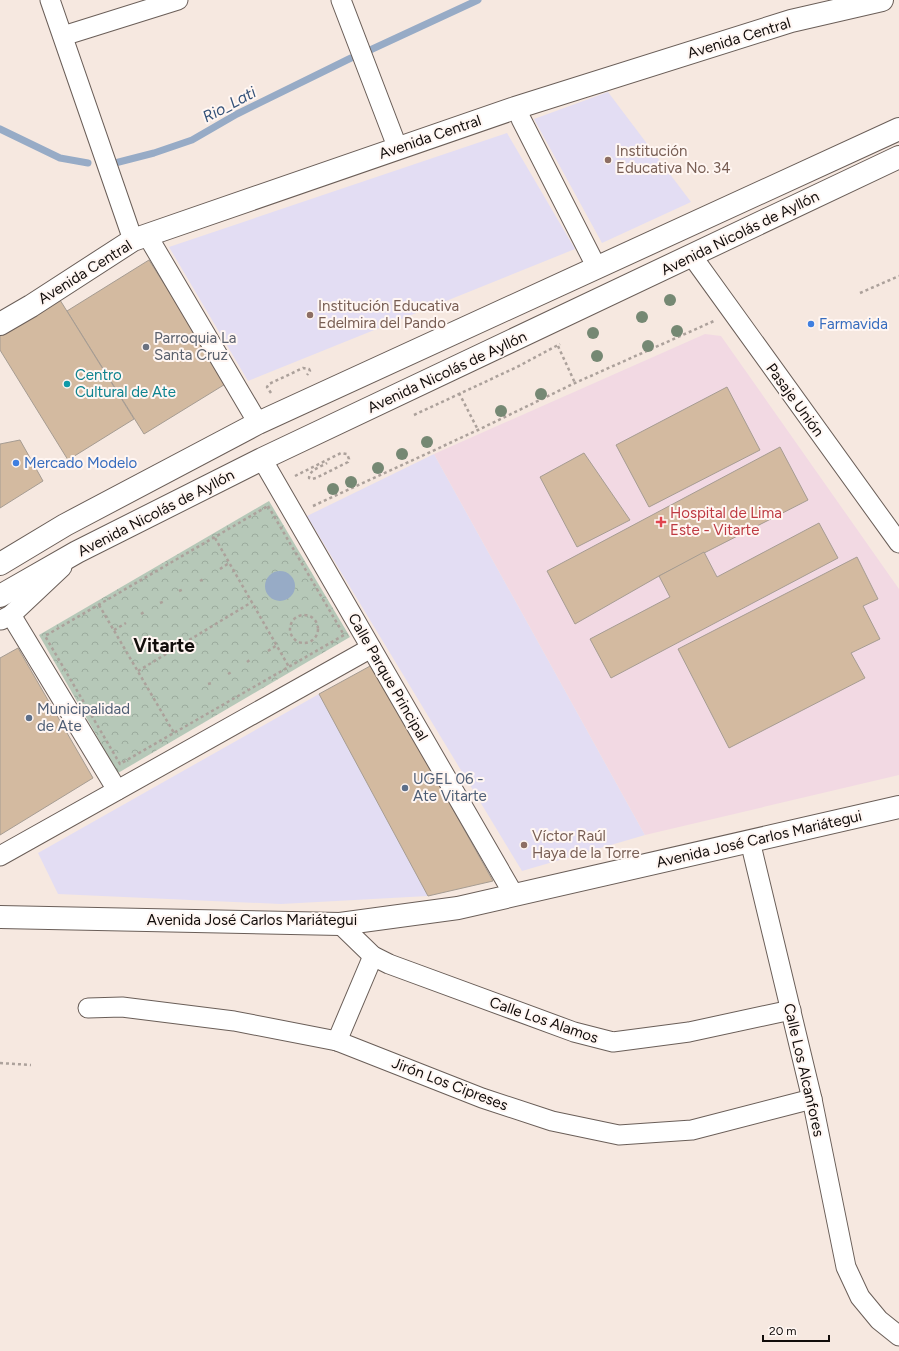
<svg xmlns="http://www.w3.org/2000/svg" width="899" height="1351" font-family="Figtree,sans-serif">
<defs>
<pattern id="forest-crowns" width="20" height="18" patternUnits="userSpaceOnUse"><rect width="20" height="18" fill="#b6c8b8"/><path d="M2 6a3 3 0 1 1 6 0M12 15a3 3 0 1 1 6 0" fill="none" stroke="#9bab9d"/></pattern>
</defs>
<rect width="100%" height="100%" fill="#f6e8e0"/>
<g fill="#e3ddf3">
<path d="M608 92 691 202 602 243 534 119Z"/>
<path d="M507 133 575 249 248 381 169 247Z"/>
<path d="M434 454 645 835 522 871 307 516Z"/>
<path d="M319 694 428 896 281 904 58 894 38 853Z"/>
</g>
<path fill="#f2d9e3" d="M705 334 721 336 899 589V775L645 835 434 454Z"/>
<path fill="url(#forest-crowns)" d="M269 501 350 637 118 773 39 635Z"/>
<circle fill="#97abc6" cx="280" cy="586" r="15"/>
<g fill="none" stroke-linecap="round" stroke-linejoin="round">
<g stroke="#97abc6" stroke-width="7">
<path d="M368 51 478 0"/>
<path d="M0 129 60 158 88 163"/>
<path d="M115 163 154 153 192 140 237 114 351 58"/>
</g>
</g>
<g fill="#d3baa0" stroke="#a69c92">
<path d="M149 260 227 383 144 434 67 311Z"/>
<path d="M60 300 134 419 68 460 0 350V336Z"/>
<path d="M727 387 760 450 649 507 616 445Z"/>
<path d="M20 440 43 481 0 508V444Z"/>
<path d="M780 447 808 500 659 576 575 624 547 571Z"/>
<path d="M584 453 630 520 577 547 540 477Z"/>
<path d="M819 523 838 558 611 678 590 639 670 597 659 576 704 552 717 577Z"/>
<path d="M857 557 878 599 863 606 880 639 851 653 865 678 729 748 678 649Z"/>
<path d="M18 648 93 778 0 835V658Z"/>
<path d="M372 665 493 881 428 896 319 694Z"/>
</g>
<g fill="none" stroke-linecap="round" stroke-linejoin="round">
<g stroke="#6a5e58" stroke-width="21">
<g id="minor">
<path d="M50 0 133 240"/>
<path d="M341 0 398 149"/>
<path d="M63 36 178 0"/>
<path d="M521 119 597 268"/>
<path d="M147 235 258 423"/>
<path d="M692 256 899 543"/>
<path d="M262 459 514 895"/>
<path d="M11 615 117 790"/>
<path d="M1 620 11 615 62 567"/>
<path d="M750 841 812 1099 846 1267 860 1297 879 1320 899 1336"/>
<path d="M0 856 371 648"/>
<path d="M340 924 373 956 389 964 574 1032 613 1042 689 1032 791 1010"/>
<path d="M88 1008 122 1007 234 1021 337 1041 482 1098 552 1121 619 1135 692 1130 812 1099"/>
<path d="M337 1041 373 956"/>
</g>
</g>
<g stroke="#6a5e58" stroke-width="24">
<g id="tertiary">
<path d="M0 324 31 306 133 240 515 108 791 21 882 0"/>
<path d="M0 917 340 924 458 908 899 807"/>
</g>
</g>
<g stroke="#6a5e58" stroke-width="24">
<g id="primary">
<path d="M0 564 65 525 258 423 899 129"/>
<path d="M0 596 77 552 262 459 899 157"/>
</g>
</g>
<g stroke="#aca19b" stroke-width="2.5" stroke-dasharray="3 3" stroke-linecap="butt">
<path d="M860 293 899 276"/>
<path d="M558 346 575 383"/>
<path d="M271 393 267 387 269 384 303 368 309 369 310 371 307 375"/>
<path d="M459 393 478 430"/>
<path d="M414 415 517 367 560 344"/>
<path d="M295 476 341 453 347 454 349 459 348 462 316 478 312 479 309 478C310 469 321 467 327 463"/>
<path d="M268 506 344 635 120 764 45 636Z"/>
<path d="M313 506 478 430 575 383 714 321"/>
<path d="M215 538 289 667"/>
<path d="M220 569 229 563"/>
<path d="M200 581 205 578"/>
<path d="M179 591 184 589"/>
<path d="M160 603 165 601"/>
<path d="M99 605 174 733"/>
<path d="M141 614 144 612"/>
<circle cx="304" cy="629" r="14"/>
<path d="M114 630 126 623"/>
<path d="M268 651 277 645"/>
<path d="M247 662 251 659"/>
<path d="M138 671 252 602"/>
<path d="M228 674 233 671"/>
<path d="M208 684 212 683"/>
<path d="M0 1063 31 1065"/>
</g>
<use href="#minor" stroke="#fff" stroke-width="19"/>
<use href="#tertiary" stroke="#fff" stroke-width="22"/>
<use href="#primary" stroke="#fff" stroke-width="22"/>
</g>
<g fill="#758873">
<circle cx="670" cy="300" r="6"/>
<circle cx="642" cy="317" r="6"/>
<circle cx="677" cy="331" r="6"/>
<circle cx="593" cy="333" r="6"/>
<circle cx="648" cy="346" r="6"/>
<circle cx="597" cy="356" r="6"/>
<circle cx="541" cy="394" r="6"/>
<circle cx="501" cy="411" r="6"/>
<circle cx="427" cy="442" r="6"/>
<circle cx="402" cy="454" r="6"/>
<circle cx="378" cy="468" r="6"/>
<circle cx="351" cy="482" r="6"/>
<circle cx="333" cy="489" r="6"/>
</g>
<g fill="#8d6e63" stroke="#fff6f2" stroke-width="1.5">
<circle cx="608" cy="160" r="4"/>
<circle cx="310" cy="315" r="4"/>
<circle cx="524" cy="845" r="4"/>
</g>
<g fill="#3f7fe0" stroke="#fff6f2" stroke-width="1.5">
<circle cx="811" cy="324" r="4"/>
<circle cx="16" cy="463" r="4"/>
</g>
<circle fill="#6b7280" stroke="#fff6f2" stroke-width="1.5" cx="146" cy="347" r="4"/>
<circle fill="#0f9aa8" stroke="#fff6f2" stroke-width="1.5" cx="67" cy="384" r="4"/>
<path fill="#e0444e" stroke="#fff6f2" stroke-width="1.5" d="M659 516h4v4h4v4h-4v4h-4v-4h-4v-4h4z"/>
<g fill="#5c6f8a" stroke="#fff6f2" stroke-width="1.5">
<circle cx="29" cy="718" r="4"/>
<circle cx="405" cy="788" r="4"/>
</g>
<g text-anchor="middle" stroke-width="4" stroke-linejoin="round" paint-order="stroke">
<g font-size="15" fill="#110c0a" stroke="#fff6f2">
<text transform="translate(739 38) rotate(-17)" y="5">Avenida Central</text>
<text transform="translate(430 137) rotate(-19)" y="5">Avenida Central</text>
<text transform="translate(740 233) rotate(-26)" y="5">Avenida Nicolás de Ayllón</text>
<text transform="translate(85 272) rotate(-32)" y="5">Avenida Central</text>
<text transform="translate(447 372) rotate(-25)" y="5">Avenida Nicolás de Ayllón</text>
<text transform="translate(795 400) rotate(54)" y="5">Pasaje Unión</text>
<text transform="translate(156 513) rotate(-27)" y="5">Avenida Nicolás de Ayllón</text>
<text transform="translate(388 677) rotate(60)" y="5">Calle Parque Principal</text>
<text transform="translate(759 839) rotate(-13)" y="5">Avenida José Carlos Mariátegui</text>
<text x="252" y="925">Avenida José Carlos Mariátegui</text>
<text transform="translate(544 1020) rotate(19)" y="5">Calle Los Alamos</text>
<text transform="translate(804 1070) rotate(77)" y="5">Calle Los Alcanfores</text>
<text transform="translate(450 1084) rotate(21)" y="5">Jirón Los Cipreses</text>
</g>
<g font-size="15" fill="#785e54" stroke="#fff6f2" text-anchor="start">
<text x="616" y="156">Institución<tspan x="616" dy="17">Educativa No. 34</tspan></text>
<text x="318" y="311">Institución Educativa<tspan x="318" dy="17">Edelmira del Pando</tspan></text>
<text x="532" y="841">Víctor Raúl<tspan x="532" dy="17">Haya de la Torre</tspan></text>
</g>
<g font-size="15" fill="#366cbe" stroke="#fff6f2" text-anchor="start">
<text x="819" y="329">Farmavida</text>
<text x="24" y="468">Mercado Modelo</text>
</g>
<g font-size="15" fill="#5b616d" stroke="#fff6f2" text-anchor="start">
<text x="154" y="343">Parroquia La<tspan x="154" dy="17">Santa Cruz</tspan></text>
</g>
<g font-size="15" fill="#0d838f" stroke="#fff6f2" text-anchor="start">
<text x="75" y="380">Centro<tspan x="75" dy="17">Cultural de Ate</tspan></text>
</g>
<g font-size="15" fill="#be3a42" stroke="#fff6f2" text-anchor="start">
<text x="670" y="518">Hospital de Lima<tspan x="670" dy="17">Este - Vitarte</tspan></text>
</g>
<g font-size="15" fill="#4e5e75" stroke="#fff6f2" text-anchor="start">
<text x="37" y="714">Municipalidad<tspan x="37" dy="17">de Ate</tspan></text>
<text x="413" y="784">UGEL 06 -<tspan x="413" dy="17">Ate Vitarte</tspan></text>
</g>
<g font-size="16" font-style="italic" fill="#335178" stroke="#fff6f2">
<text transform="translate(229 104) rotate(-28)" y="6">Rio_Lati</text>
</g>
<g font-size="19" font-weight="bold" fill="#110c0a" stroke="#fff6f2">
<text x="164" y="652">Vitarte</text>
</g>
</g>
<path d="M763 1335v6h66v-6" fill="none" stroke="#110c0a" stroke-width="2"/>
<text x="769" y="1335" font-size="12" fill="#110c0a" stroke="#fff6f2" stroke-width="3" paint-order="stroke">20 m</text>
</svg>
